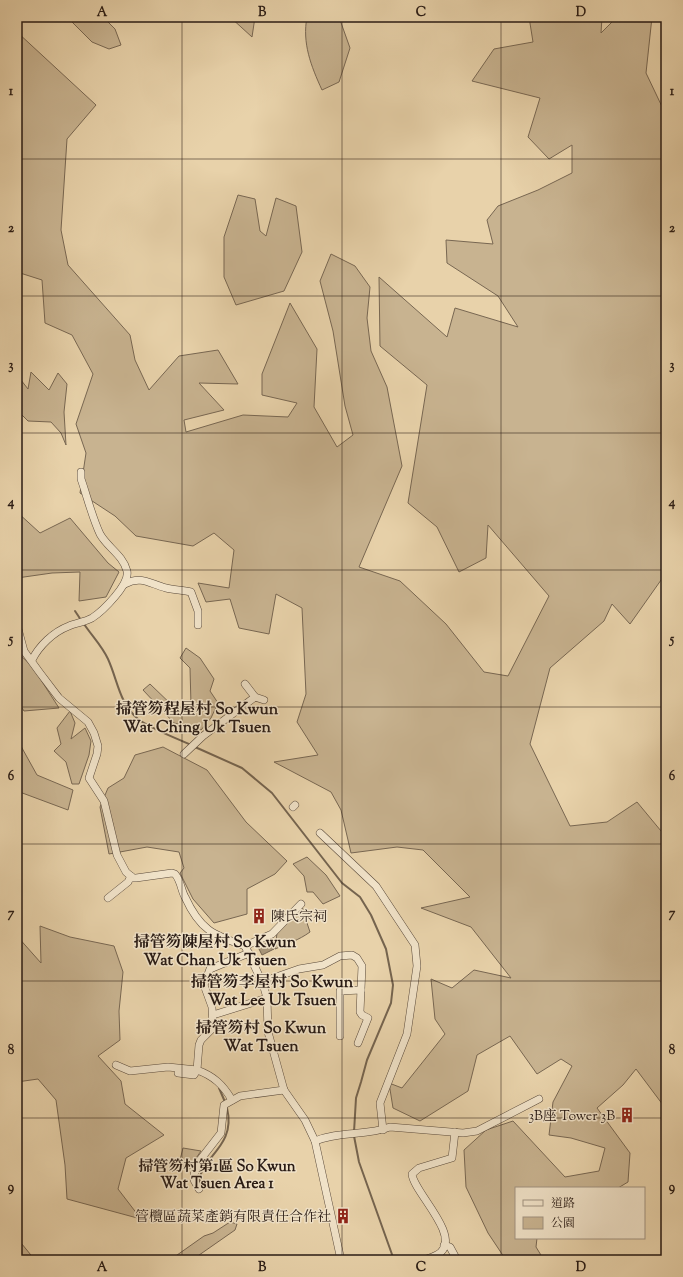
<svg xmlns="http://www.w3.org/2000/svg" width="683" height="1277" font-family="'Sorts Mill Goudy','Noto Serif TC',serif">
<rect width="100%" height="100%" fill="#e8d2aa"/>
<filter id="stains"><feTurbulence type="fractalNoise" baseFrequency=".005" numOctaves="4"/><feColorMatrix values="0 0 0 0 .2 0 0 0 0 .09 0 0 0 0 .02 0 0 0 .5 -.17"/></filter>
<radialGradient id="worn" r=".72"><stop offset=".6" stop-color="#630" stop-opacity="0"/><stop offset="1" stop-color="#630" stop-opacity=".3"/></radialGradient>
<g fill="#c8b390" stroke="#786752">
<path d="M67 17H103L115 29 121 45 109 49 92 42Z"/>
<path d="M230 17H255L252 37Z"/>
<path d="M307 17H339L350 48 339 82 322 90C311 66 302 43 307 17Z"/>
<path d="M529 17H602L601 33 617 17H652L646 73 666 115V573L630 624 612 604 604 621 550 668 530 744 570 826 607 822 637 802 666 837V1109L636 1069 623 1085 597 1108 630 1153 628 1182 618 1188H516V1238H537L536 1247 544 1260H506L488 1233 466 1187 464 1150 486 1130 513 1121 565 1177 599 1171 605 1148 571 1138 549 1135 553 1102 572 1066 561 1059 537 1074 510 1036 477 1055 468 1091 420 1121 393 1108 389 1083 402 1088 445 1034 435 1019 431 979 452 988 474 970 511 978 471 927 421 908 470 897 423 850 397 847 351 853 341 810 331 792 274 762 318 755 297 722 306 694 302 608 276 594 269 634 239 628 230 599 206 602 198 583 229 588 234 550 214 533 193 546 136 536 115 516 80 493 86 453 76 424 93 374 72 335 45 323 42 280 17 272V32L96 105 67 139 61 230 68 265 130 335 135 360 149 390 179 356 218 350 238 384 199 383 224 410 184 420 186 432 243 415 288 417 297 403 262 395V374L290 303 317 349 314 407 337 447 353 435 345 406 333 331 320 281 331 254 355 266 370 287 367 318 371 351 387 387 402 466 359 567 400 581 446 624 484 672 508 676 549 596 488 525 486 558 459 572 437 527 408 503 427 385 380 346 379 277 447 337 455 308 518 327 498 296 447 263 446 240 493 244 487 220 498 206 538 190 572 173V145L549 159 528 137 540 98 472 81 494 49 533 42Z"/>
<path d="M238 195 255 199 260 231 266 236 276 198 296 206 302 252 284 291 236 305 224 277V237Z"/>
<path d="M31 372 49 390 58 373 67 384 64 412 66 445 61 433 51 422 28 421 17 410V375L28 389Z"/>
<path d="M17 512 40 533 70 518 108 563 119 572 106 597 79 601 80 572 52 573 17 578Z"/>
<path d="M186 648 200 658 214 679 210 691 218 703 211 718 201 730 174 723 143 690 150 684 176 709 191 705 190 668 180 658Z"/>
<path d="M19 654 32 666 59 708 24 711 17 701V673Z"/>
<path d="M70 711 75 723 71 739 85 728 91 741 89 755 79 784H72L66 762 54 751 61 744 57 728Z"/>
<path d="M17 739 37 775 73 790 68 810 17 791Z"/>
<path d="M163 747 207 770 246 822 287 861 275 874 247 889V914L214 923 193 899 180 873 184 868 179 852 147 847 109 854 100 807 108 788 124 778 135 755Z"/>
<path d="M307 857 326 875 340 896 323 904 313 892H307L304 876 293 864Z"/>
<path d="M301 908 311 913 305 917 310 932C299 940 287 944 275 949L277 933Z"/>
<path d="M40 926 70 937 114 946 123 972 119 1011 120 1040 98 1056 121 1081 125 1104 164 1135 126 1158 118 1189 141 1219 67 1199 65 1165 56 1100 38 1079 17 1082V936L41 963Z"/>
<path d="M183 1148 201 1151 194 1161 191 1169 182 1167 180 1160Z"/>
<path d="M230 1222 237 1224 235 1230 192 1260H170L204 1236 213 1233Z"/>
<path d="M17 1238 35 1260H17Z"/>
</g>
<path fill="#a79477" stroke="#75644f" d="M272 940 275 941 274 949 262 955 258 947Z"/>
<g fill="none" stroke-linecap="round" stroke-linejoin="round">
<g stroke="#75644f" stroke-width="2">
<path d="M75 611 81 620"/>
<path d="M84 624C92 636 102 646 108 659 118 681 119 703 138 719 153 730 174 737 191 745"/>
<path d="M195 747 242 768 272 793 342 883 360 897 371 915 386 949 393 985 391 1003 367 1060 361 1082 356 1098 354 1132"/>
<path d="M219 1088 225 1102"/>
<path d="M354 1136 359 1162 394 1260"/>
<path d="M200 1182C198 1158 237 1148 227 1108"/>
</g>
<g stroke="#59493a" stroke-width="8">
<g id="street">
<path d="M125 584C141 575 150 584 166 588 174 590 183 590 191 592L198 611V625"/>
<path d="M17 625 24 651 40 673 59 698 88 722 94 733 98 746 97 754 89 778 104 801 117 855 126 872 133 878H136L172 873 175 874C181 881 181 890 185 897 200 930 213 935 245 946L272 934 301 904"/>
<path d="M32 660C39 646 53 632 69 626 76 623 85 622 92 618 103 611 130 584 127 571 123 555 107 547 100 534 92 517 87 496 81 479V472"/>
<path d="M245 684 255 697 264 700"/>
<path d="M184 754 203 736 255 697"/>
<path d="M293 807 295 805"/>
<path d="M320 833 376 886 415 945 417 966 407 1034 380 1103 383 1130"/>
<path d="M108 898 128 882 131 876"/>
<path d="M245 946 263 984 267 998 268 1032 284 1090 305 1120 315 1141 341 1260"/>
<path d="M262 982 299 969 323 965 340 956 352 955 357 958 362 966 360 1012 362 1015 368 1018 358 1043"/>
<path d="M213 1015 267 998"/>
<path d="M340 1036V991L361 990"/>
<path d="M116 1065 130 1071 168 1067 197 1070 194 1075 178 1073"/>
<path d="M232 1100C223 1085 214 1076 197 1070L199 1045 201 1040 213 1028 212 1007 204 985 210 969 249 953"/>
<path d="M315 1141C339 1131 366 1136 390 1127L463 1133 477 1131 539 1099"/>
<path d="M199 1189 194 1180V1174L200 1160 221 1133 224 1105 240 1096 284 1090"/>
<path d="M444 1245 450 1247 457 1260"/>
<path d="M249 1259V1260"/>
<path d="M424 1260C429 1258 437 1256 441 1252 460 1234 413 1191 412 1174L419 1168 452 1158 455 1132"/>
</g>
</g>
<use href="#street" stroke="#f0e2c8" stroke-width="7"/>
</g>
<path fill="none" stroke="#291b14" stroke-width="1" stroke-opacity="0.55" d="M182 17V1260M342 17V1260M501 17V1260M17 159H666M17 296H666M17 433H666M17 570H666M17 707H666M17 844H666M17 981H666M17 1118H666"/>
<defs>
<g id="building-bare" transform="scale(1.2)"><path d="M-4-6H4V6H1V3H-1V6H-4ZM-2.5-4.3h1.7v1.8h-1.7ZM.8-4.3h1.7v1.8H.8ZM-2.5-1h1.7V.8h-1.7ZM.8-1h1.7V.8H.8Z" fill="#8f2418" stroke="#f0e2c8" stroke-width="2.5" paint-order="stroke"/></g>
</defs>
<g fill-rule="evenodd">
<use href="#building-bare" x="259" y="916"/>
<use href="#building-bare" x="627" y="1115"/>
<use href="#building-bare" x="343" y="1216"/>
</g>
<g text-anchor="middle" stroke-width="3" stroke-linejoin="round" paint-order="stroke">
<g font-size="14" fill="#291b14" stroke="#f0e2c8" text-anchor="end">
<text x="271" y="921" text-anchor="start">陳氏宗祠</text>
<text x="615" y="1120">3B座 Tower 3B</text>
<text x="331" y="1221">管欖區蔬菜產銷有限責任合作社</text>
</g>
<g font-size="15" font-weight="bold" fill="#291b14" stroke="#f0e2c8">
<text x="217" y="1171">掃管笏村第1區 So Kwun<tspan x="217" dy="17">Wat Tsuen Area 1</tspan></text>
</g>
<g font-size="16" font-weight="bold" fill="#291b14" stroke="#f0e2c8">
<text x="197" y="714">掃管笏程屋村 So Kwun<tspan x="197" dy="18">Wat Ching Uk Tsuen</tspan></text>
<text x="215" y="947">掃管笏陳屋村 So Kwun<tspan x="215" dy="18">Wat Chan Uk Tsuen</tspan></text>
<text x="272" y="987">掃管笏李屋村 So Kwun<tspan x="272" dy="18">Wat Lee Uk Tsuen</tspan></text>
<text x="261" y="1033">掃管笏村 So Kwun<tspan x="261" dy="18">Wat Tsuen</tspan></text>
</g>
</g>
<rect width="683" height="1277" fill="none" stroke="#e8d2aa" stroke-width="44"/>
<rect x="515" y="1187" width="130" height="52" fill="#f0e2c8" stroke="#a09280"/>
<rect x="523" y="1200" width="20" height="6" fill="#f0e2c8" stroke="#a09280"/>
<text x="551" y="1207" font-size="12" fill="#291b14">道路</text>
<rect x="523" y="1217" width="20" height="12" fill="#c8b390" stroke="#a09280"/>
<text x="551" y="1227" font-size="12" fill="#291b14">公園</text>
<rect x="22" y="22" width="639" height="1233" fill="none" stroke="#291b14" stroke-width="1.5"/>
<g font-size="13" text-anchor="middle" font-weight="bold" fill="#291b14">
<text x="102" y="16">A</text>
<text x="262" y="16">B</text>
<text x="421" y="16">C</text>
<text x="581" y="16">D</text>
<text x="11" y="95">1</text>
<text x="672" y="95">1</text>
<text x="11" y="232">2</text>
<text x="672" y="232">2</text>
<text x="11" y="369">3</text>
<text x="672" y="369">3</text>
<text x="11" y="506">4</text>
<text x="672" y="506">4</text>
<text x="11" y="643">5</text>
<text x="672" y="643">5</text>
<text x="11" y="780">6</text>
<text x="672" y="780">6</text>
<text x="11" y="917">7</text>
<text x="672" y="917">7</text>
<text x="11" y="1054">8</text>
<text x="672" y="1054">8</text>
<text x="11" y="1191">9</text>
<text x="672" y="1191">9</text>
<text x="102" y="1271">A</text>
<text x="262" y="1271">B</text>
<text x="421" y="1271">C</text>
<text x="581" y="1271">D</text>
</g>
<rect width="100%" height="100%" filter="url(#stains)"/>
<rect width="100%" height="100%" fill="url(#worn)"/>
</svg>
